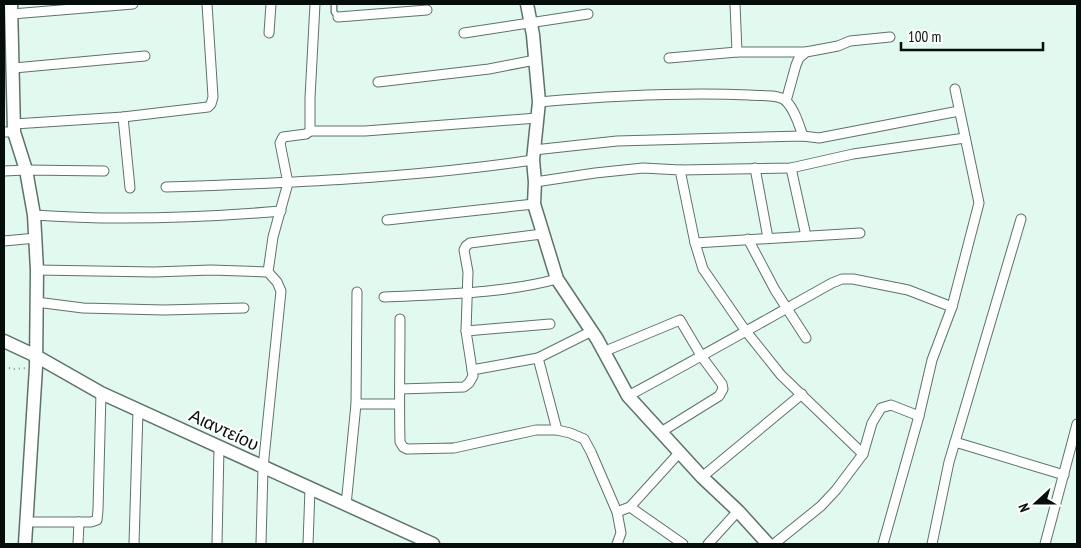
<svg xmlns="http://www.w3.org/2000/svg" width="1081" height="548" font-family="'PT Sans Narrow',sans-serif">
<rect width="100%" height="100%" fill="#e2f9ef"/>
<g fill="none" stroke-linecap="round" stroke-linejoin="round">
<g stroke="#5e726a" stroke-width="7">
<path id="lane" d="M334 4V12L338 17"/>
</g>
<g stroke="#5e726a" stroke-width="11">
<g id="street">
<path d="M735 4 737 52"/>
<path d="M12 14 133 4"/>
<path d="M338 17 427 10"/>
<path d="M269 33 271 4"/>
<path d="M464 33 588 14"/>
<path d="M669 58 737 52H806"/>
<path d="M14 68 145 56"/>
<path d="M378 82 489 69 535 60"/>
<path d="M786 101 796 65 799 58 806 52 838 46 850 41 890 37"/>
<path d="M539 102C609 96 679 92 749 95 760 96 779 94 786 101 795 110 799 125 803 136"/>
<path d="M123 117 130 188"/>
<path d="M14 124 123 117 208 107 211 104 213 97 207 4"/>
<path d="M310 131H365L537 118"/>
<path d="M4 132H14"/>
<path d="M534 150 617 141 803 136 819 138 959 111"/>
<path d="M755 168 768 238"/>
<path d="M791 168 806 236"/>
<path d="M680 170 791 168 853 154 965 138"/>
<path d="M4 171 26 170 104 171"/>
<path d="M535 182 595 173 643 168 680 170 695 243 703 269 745 330 781 375 863 454"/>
<path d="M166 187C289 183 412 178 533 160"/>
<path d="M34 215C117 221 199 218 281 211"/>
<path d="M387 220 534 204"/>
<path d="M748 239 775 290 806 338"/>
<path d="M4 241 36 238"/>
<path d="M695 243 860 233"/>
<path d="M37 270 154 272 211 270 268 272"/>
<path d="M384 297C442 294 501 294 557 279"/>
<path d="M36 302 83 308 164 310 244 308"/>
<path d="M400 319C400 360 399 401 400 442L403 447 407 449 454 448 536 430H557L570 433 584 439 591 452 617 512 621 533 617 544"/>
<path d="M466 331 550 324"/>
<path d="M603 352 680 320 702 357 722 384 723 389 719 396 661 432"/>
<path d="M538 358 557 430"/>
<path d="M472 370 538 358 592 331"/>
<path d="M400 389 464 387 469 383 473 376 466 331 468 272 464 250 466 246 470 243 542 234"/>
<path d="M628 396C697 359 764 321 832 283L842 279H853L908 290 952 307"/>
<path d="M356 404H399"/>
<path d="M955 442 1021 219"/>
<path d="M702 477 802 394"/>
<path d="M346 505 356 404 357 292"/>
<path d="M630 507 679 453"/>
<path d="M617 512 630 507 683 544"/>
<path d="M27 522H91L97 520 98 510 101 393"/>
<path d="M78 544 79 522"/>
<path d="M134 544 138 410"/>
<path d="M217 544 219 447"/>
<path d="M261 544 263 468 281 291 277 282 268 272 273 237 288 183 280 143 283 137 306 134 310 131V98L315 4"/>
<path d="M308 544 310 489"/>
<path d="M708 544 738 511"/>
<path d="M774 544 821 506 836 490 863 454 872 423 881 408 891 405 919 416"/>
<path d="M883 544 919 416 932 360 952 307 979 203 955 89"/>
<path d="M932 544 949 462 955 442 1064 475"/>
<path d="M1045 544 1077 424"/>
</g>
</g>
<g stroke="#5e726a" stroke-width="15">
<g id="secondary">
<path d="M11 4 14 132 26 170 34 215 37 270 36 367 25 544"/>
<path d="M527 4 533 35 539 102 533 160 535 182 534 204 557 279 597 339 628 396 702 477 738 511 768 544"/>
<path d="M4 341 36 356 101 393 433 544"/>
</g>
</g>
<path stroke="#84958e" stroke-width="2" stroke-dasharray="1 4" stroke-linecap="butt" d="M4 367 14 369 26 368"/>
<use href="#lane" stroke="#fff" stroke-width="4.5"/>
<use href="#street" stroke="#fff" stroke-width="9"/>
<use href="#secondary" stroke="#fff" stroke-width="12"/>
</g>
<g text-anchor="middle" stroke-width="4.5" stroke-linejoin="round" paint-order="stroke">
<g font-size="18" fill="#060e0b" stroke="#fff">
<text transform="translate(224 430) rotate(25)" y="6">Αιαντείου</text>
</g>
</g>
<rect width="1081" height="548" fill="none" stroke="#060e0b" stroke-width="10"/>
<g transform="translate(1036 503) rotate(249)" stroke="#ffffff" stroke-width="4" paint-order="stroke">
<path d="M0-4L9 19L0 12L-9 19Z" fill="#060e0b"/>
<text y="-8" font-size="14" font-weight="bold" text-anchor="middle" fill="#060e0b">N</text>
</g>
<path d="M901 42v8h142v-8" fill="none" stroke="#060e0b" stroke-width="2.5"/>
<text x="908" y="42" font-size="15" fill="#060e0b" stroke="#ffffff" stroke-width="4" paint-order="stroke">100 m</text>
</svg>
